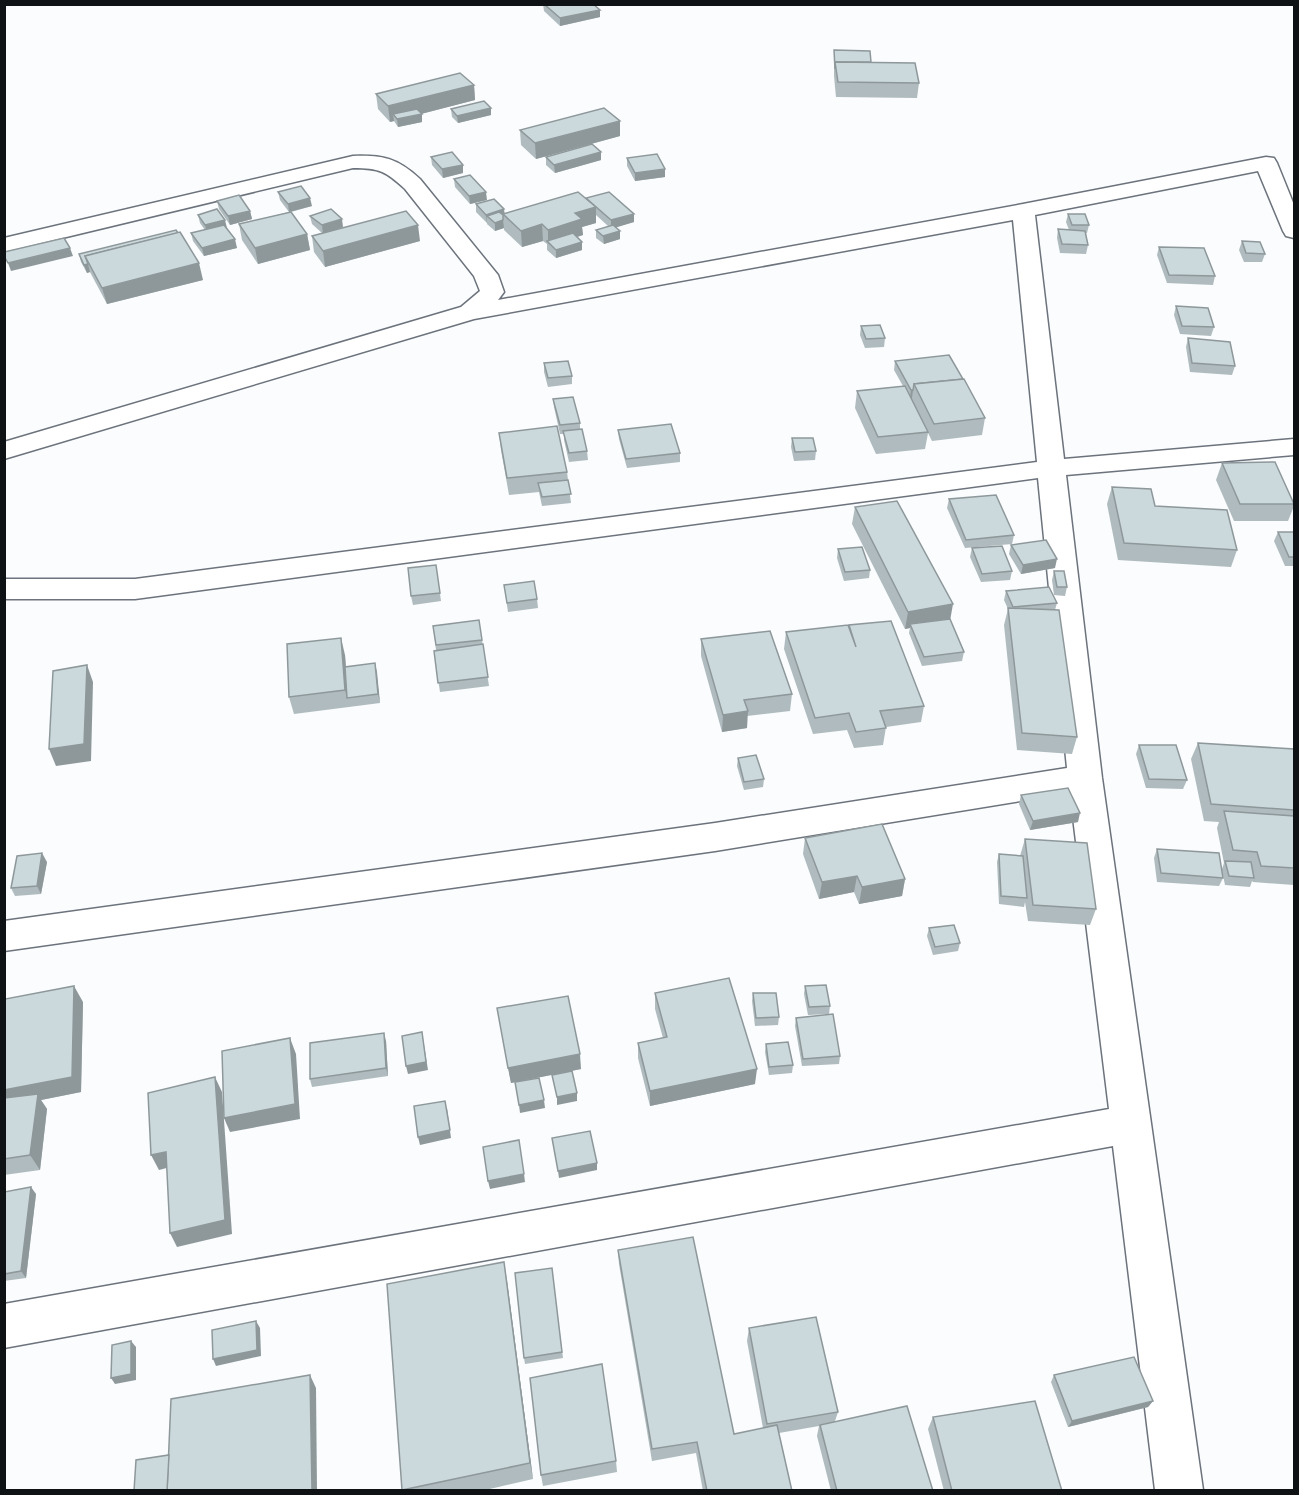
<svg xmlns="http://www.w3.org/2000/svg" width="1299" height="1495" font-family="Barlow,sans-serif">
<rect width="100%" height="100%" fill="#fafcfe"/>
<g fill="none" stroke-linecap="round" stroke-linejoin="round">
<g stroke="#6c737c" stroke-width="3">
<path id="minor" d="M353 156C383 155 397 158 420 179L498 275 504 292 498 300 1023 204 1266 157 1274 158 1277 163 1294 205V238L1286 236 1283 231 1258 171 1035 215 1064 459 1294 439V455L1066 475 1102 778 1203 1490H1155L1113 1146 4 1348V1304L1109 1109 1070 793 715 851 4 951V921L715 823 1067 768 1038 478 135 599H4V579H135L1037 462 1013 220 474 319 4 459V442L461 307 480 291 474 276 405 189C386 171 379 168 353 168L4 252V238Z"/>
</g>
<use href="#minor" fill="#fff" fill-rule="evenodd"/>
</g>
<g fill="#afbbbe">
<path d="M543 4 600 10V17L560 26 544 11Z"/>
<path d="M834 50 871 62 919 83 917 98 836 97 834 76Z"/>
<path d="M474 85 475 100 421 114 422 122 398 127 394 121 390 122 378 109 376 94Z"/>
<path d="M451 109 491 115 458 123 452 117Z"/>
<path d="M520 130 620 136 536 159 521 145Z"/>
<path d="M601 152V160L555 173 546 165V157Z"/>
<path d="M431 157 463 173 443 178 432 165Z"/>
<path d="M627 158 665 169V177L635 181 627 166Z"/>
<path d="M454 179 487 200 470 204 455 187Z"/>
<path d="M278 192 312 206 291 212 307 234 310 250 258 264 242 240 239 224 289 212 280 200Z"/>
<path d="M586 199 634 222 616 227 620 231V239L604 244 596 238V230L608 226 596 215V223L582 227 583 235 577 237 582 242V250L556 258 547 250V244L543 241 522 247 504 230V228L495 231 487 224V223L476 212V204L504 209V213Z"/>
<path d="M217 201 250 211 252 219 230 225 219 209Z"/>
<path d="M1068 214 1089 225 1087 233H1086L1088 245 1086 254 1060 253 1057 238 1058 229 1069 230 1066 222Z"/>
<path d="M198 215 227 228 237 248 204 256 193 241 191 233 205 230 200 223Z"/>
<path d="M310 216 343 227 333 230 420 241 325 267 314 252 312 236 322 233 312 224Z"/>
<path d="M178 233 203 280 107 304 90 272 87 273 81 262 79 254Z"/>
<path d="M1242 241 1265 254 1262 262H1244L1239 250Z"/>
<path d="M1159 247 1215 276 1213 285 1167 283 1157 255Z"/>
<path d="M1176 306 1214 327 1211 336 1180 334 1174 315Z"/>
<path d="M861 326 885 338 884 347 865 348 860 335Z"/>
<path d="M1188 338 1235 366 1232 375 1190 372 1186 347Z"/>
<path d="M895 361 985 418 982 435 932 441 928 433 925 449 876 454 855 408 857 391 903 386 894 370Z"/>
<path d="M544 363 572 376V384L548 387 544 372Z"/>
<path d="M553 399 580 423V430L587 451 588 460 569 462 564 440V434H560L554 407Z"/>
<path d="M618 430 680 453V462L627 468 619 439Z"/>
<path d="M499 433 567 472 571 503 542 506 539 492 509 495 501 450Z"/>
<path d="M792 438 816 451 815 460 794 461 791 447Z"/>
<path d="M1222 463 1294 503V506L1288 521H1234L1216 480Z"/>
<path d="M1112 487 1155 506 1237 550 1231 567 1118 560 1107 504Z"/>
<path d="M949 499 1014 535 1012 544 965 548 947 508Z"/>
<path d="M855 507 950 620 964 652 962 661 922 666 909 633 910 628 905 629 852 524Z"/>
<path d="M1278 532H1294V566H1285L1274 541Z"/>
<path d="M1011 545 1055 568 1021 574 1009 554Z"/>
<path d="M972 548 1012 571 1010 580 981 582 970 557Z"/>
<path d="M838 549 870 570 869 578 844 581 837 558Z"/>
<path d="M436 565 441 601 413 605 411 596Z"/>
<path d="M1054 571 1067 587 1065 596 1054 595 1052 580Z"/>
<path d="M504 585 537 599 538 608 508 612Z"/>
<path d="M1006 591 1057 603 1055 610 1077 737 1072 754 1017 750 1004 625 1008 609 1004 600Z"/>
<path d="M479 620 489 686 440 692 434 651 436 650 433 626Z"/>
<path d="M849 625 924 706 921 722 886 727 883 745 854 748 847 730 813 734 784 649 786 632 849 628Z"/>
<path d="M701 639 792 694 790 711 747 716V728L722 732 701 656Z"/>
<path d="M345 655 346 667 375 663 380 703 294 714 289 697Z"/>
<path d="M1198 743 1294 749V885L1253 882 1252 881 1250 887 1225 885 1223 875V878L1219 886 1157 882 1154 858 1157 849 1222 869 1224 863 1217 828 1219 822 1204 821 1191 759Z"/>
<path d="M1139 745 1187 780 1183 789 1146 788 1136 754Z"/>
<path d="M738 758 764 779 763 787 744 790 737 766Z"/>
<path d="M1021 795 1078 822 1030 830 1019 804Z"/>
<path d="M805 838 905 879 902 896 859 904 854 892 819 899 803 854Z"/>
<path d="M1025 839 1096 909 1090 925 1028 921 1025 902 1024 907 999 904 997 862 999 854 1020 856Z"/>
<path d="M47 862 41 894 15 896 11 888Z"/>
<path d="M929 928 960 943 958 951 933 955 927 936Z"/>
<path d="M805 986 830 1006 829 1014 808 1015 804 994Z"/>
<path d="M655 993 755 1084 650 1106 638 1058V1043L663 1038 655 1009Z"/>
<path d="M753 993 779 1017 778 1025 755 1026 752 1001Z"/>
<path d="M5 999 83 1002 81 1092 41 1100 47 1109 40 1170 4 1175Z"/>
<path d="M497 1008 581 1069 511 1083Z"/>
<path d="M796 1018 840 1056 839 1064 802 1066 795 1026Z"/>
<path d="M386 1041 388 1076 312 1087 310 1079Z"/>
<path d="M766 1044 793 1065 792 1073 769 1075 765 1052Z"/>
<path d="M4 1192 36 1194 26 1278 4 1281Z"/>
<path d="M618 1250 734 1434 763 1428 747 1341 749 1328 838 1412 835 1421 933 1491H831L817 1436 819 1426 779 1433 792 1491H703L696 1453 652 1461 619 1264Z"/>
<path d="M552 1268 563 1358 525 1364 524 1358Z"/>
<path d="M507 1281 533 1479 481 1491 402 1490Z"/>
<path d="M1054 1375 1153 1401 1148 1407 1068 1427 1051 1382Z"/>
<path d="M933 1417 1062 1491H944L928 1429Z"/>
<path d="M616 1461 617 1472 543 1486 541 1475Z"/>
</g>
<g fill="#8e989b">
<path d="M600 10V17L560 26V18Z"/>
<path d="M474 85 475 100 413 116 422 114V122L398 127 397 119 393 114 394 121 390 122 388 106Z"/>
<path d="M491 108V115L458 123 457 116Z"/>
<path d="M620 121V136L536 159 535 143Z"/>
<path d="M601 152V160L555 173 554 165Z"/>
<path d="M463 165V173L443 178 442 169Z"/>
<path d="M665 169V177L635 181V173Z"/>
<path d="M486 192 487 200 470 204 469 196Z"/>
<path d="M310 198 312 206 289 212 288 204Z"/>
<path d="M596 207V223L582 227 583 235 551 245 548 243V230L575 213Z"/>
<path d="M504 209 505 216 503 214 487 216V223L486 215Z"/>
<path d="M250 211 252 219 230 225 228 216Z"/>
<path d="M634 214V222L611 229V220Z"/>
<path d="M342 219 343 227 323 234 322 225Z"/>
<path d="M225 220 227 228 207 233 205 225Z"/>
<path d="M503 220 504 228 495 231V223Z"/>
<path d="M542 224 543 241 522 247 521 231Z"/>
<path d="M418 225 420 241 325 267 323 251Z"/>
<path d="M620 231V239L604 244 603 236Z"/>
<path d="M307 234 310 250 258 264 255 248Z"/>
<path d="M235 239 237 248 204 256 202 248Z"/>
<path d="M582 242V250L556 258V250Z"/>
<path d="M70 248 73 256 11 271 8 263Z"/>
<path d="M199 263 203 280 107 304 102 288Z"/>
<path d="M88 264 90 272 87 273 84 265Z"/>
<path d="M911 390H913L912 398H910Z"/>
<path d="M1057 559 1055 568 1021 574 1023 565Z"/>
<path d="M953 604 950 621 910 624V628L905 629 908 612Z"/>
<path d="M341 638 345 655 348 698H347L345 690Z"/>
<path d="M375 663 377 672 380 703 378 694Z"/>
<path d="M87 665 93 682 91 761 56 766 49 749Z"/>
<path d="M748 711 747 728 722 732 723 715Z"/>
<path d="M1080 813 1078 822 1030 830 1033 821Z"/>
<path d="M42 853 47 862 41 894 37 886Z"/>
<path d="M857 876 854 892 819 899 822 882Z"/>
<path d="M905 879 902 896 859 904 862 887Z"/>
<path d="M74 986 83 1002 81 1092 41 1100 47 1109 40 1170 30 1155 4 1100V1090Z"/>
<path d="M422 1032 428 1070 408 1074 406 1066Z"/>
<path d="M384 1033 386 1041 388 1076 386 1068Z"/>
<path d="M290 1038 296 1054 300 1119 230 1132 224 1118Z"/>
<path d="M580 1054 581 1069 511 1083 508 1068Z"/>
<path d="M757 1069 755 1084 650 1106V1091Z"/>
<path d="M215 1077 222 1092 232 1234 177 1247 170 1233Z"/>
<path d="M577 1093V1101L557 1105V1097Z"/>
<path d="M544 1100 545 1108 520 1113 519 1105Z"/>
<path d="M447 1108 451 1138 420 1145 418 1137Z"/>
<path d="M166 1152 174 1166 159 1170 151 1155Z"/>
<path d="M597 1163V1170L559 1178 558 1171Z"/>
<path d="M524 1174 525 1182 490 1189 488 1181Z"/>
<path d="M31 1187 36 1194 26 1278 21 1271Z"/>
<path d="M504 1262 507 1281 533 1479 530 1463Z"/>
<path d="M256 1321 260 1328 261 1356 216 1366 213 1359Z"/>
<path d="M131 1341 136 1347V1380L115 1384 111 1378Z"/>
<path d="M310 1375 316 1388 317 1491H312Z"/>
<path d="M1153 1401 1148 1407 1068 1427 1072 1421Z"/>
</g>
<g fill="#cbd9dd" stroke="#8e989b" stroke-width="1.5">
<path d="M544 4H593L600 10 560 18Z"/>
<path d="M834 50 870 51 871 62H835V69Z"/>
<path d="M835 62 915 63 919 83 838 82Z"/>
<path d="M460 73 474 85 388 106 376 94Z"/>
<path d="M484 101 491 108 457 116 451 109Z"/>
<path d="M604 108 620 121 535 143 520 130Z"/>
<path d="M417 109 422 114 397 119 393 114Z"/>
<path d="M592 144 601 152 554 165 546 157Z"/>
<path d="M452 152 463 165 442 169 431 157Z"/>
<path d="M657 154 665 169 635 173 627 158Z"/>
<path d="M470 175 486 192 469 196 454 179Z"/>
<path d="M301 186 310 198 288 204 278 192Z"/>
<path d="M578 192 596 207 575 213 582 219 548 230 542 224 521 231 503 214Z"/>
<path d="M609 192 634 214 611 220 586 198Z"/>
<path d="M239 195 250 211 228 216 217 201Z"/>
<path d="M494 199 504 209 486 215 476 204Z"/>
<path d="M217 209 225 220 205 225 198 215Z"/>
<path d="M331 209 342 219 322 225 310 216Z"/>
<path d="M406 211 418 225 323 251 312 236Z"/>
<path d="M291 212 307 234 255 248 239 224Z"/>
<path d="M499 212 503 215V220L495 223 487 216Z"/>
<path d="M1068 214H1085L1089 225H1072Z"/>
<path d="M224 225 235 239 202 248 191 233Z"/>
<path d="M613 225 620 231 603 236 596 230Z"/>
<path d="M1058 229 1085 231 1088 245 1062 244Z"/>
<path d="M176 230 178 233 85 256 88 264 84 265 79 254Z"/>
<path d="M180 232 199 263 102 288 85 256Z"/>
<path d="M573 233 582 242 556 250 547 241Z"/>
<path d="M64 238 70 248 8 263 4 256V252Z"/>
<path d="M1242 241 1260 242 1265 254 1246 253Z"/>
<path d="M1159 247 1204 248 1215 276 1169 275Z"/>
<path d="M1176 306 1208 308 1214 327 1182 326Z"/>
<path d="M880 325 885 338 866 339 861 326Z"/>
<path d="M1188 338 1230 342 1235 366 1192 363Z"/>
<path d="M949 355 963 379 914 384 913 390H911L895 361Z"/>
<path d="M568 361 572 376 548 378 544 363Z"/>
<path d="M964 379 985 418 934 424 914 384Z"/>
<path d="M905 386 928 432 878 437 857 391Z"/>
<path d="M573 397 580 423 560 425 553 399Z"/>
<path d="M671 424 680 453 626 459 618 430Z"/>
<path d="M557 426 567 472 507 478 499 433Z"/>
<path d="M582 429 587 451 569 453 563 431Z"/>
<path d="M792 438H813L816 451 795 452Z"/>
<path d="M1275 462 1294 504H1240L1222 463Z"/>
<path d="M568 480 571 494 542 497 538 483Z"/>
<path d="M1112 487 1151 489 1155 506 1227 510 1237 550 1124 543Z"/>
<path d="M996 495 1014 535 966 540 949 499Z"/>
<path d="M897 501 953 604 908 612 855 507Z"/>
<path d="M1278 532H1294V557H1289Z"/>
<path d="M1046 540 1057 559 1023 565 1011 545Z"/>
<path d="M1002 546 1012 571 982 574 972 548Z"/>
<path d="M862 547 870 570 845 572 838 549Z"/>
<path d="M436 565 440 593 411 596 408 568Z"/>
<path d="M1054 571H1064L1067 587H1057Z"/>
<path d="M534 581 537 599 507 603 504 585Z"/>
<path d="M1049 587 1057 603 1013 607 1006 591Z"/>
<path d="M1008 608 1059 610 1077 737 1022 733Z"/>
<path d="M950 619 964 652 924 657 910 624Z"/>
<path d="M479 620 482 640 436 645 433 626Z"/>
<path d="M891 621 924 706 880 711 886 728 856 732 849 713 815 718 786 632 848 625 856 647 849 625Z"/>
<path d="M770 631 792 694 744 700 748 711 723 715 701 639Z"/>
<path d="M341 638 345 690 289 697 287 644Z"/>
<path d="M483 644 488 677 438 683 434 651Z"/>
<path d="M375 663 378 694 347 698 345 667Z"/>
<path d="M87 665 84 744 49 749 53 671Z"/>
<path d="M1198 743 1294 749V810L1211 804Z"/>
<path d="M1139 745H1176L1187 780 1149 779Z"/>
<path d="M756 755 764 779 744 782 738 758Z"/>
<path d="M1068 788 1080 813 1033 821 1021 795Z"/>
<path d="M1224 811 1294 816V868L1261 866 1257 852 1233 850Z"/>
<path d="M882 824 905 879 862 887 857 876 822 882 805 838Z"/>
<path d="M1025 839 1087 843 1096 909 1033 905Z"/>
<path d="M1157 849 1219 853 1223 878 1161 873Z"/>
<path d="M42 853 37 886 11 888 17 856Z"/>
<path d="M999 854 1023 856 1027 898 1001 896Z"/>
<path d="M1225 861 1251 862 1254 878 1229 876Z"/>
<path d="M954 925 960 943 935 947 929 928Z"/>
<path d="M729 978 757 1069 650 1091 638 1043 667 1037 655 993Z"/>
<path d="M826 985 830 1006 809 1007 805 986Z"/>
<path d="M74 986 72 1077 4 1090 5 999Z"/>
<path d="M753 993H776L779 1017 756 1018Z"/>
<path d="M568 996 580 1054 508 1068 497 1008Z"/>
<path d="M833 1014 840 1056 803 1059 796 1018Z"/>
<path d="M422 1032 426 1062 406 1066 402 1036Z"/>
<path d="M384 1033 386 1068 310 1079V1043Z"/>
<path d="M290 1038 295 1104 224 1118 222 1051Z"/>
<path d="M788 1042 793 1065 769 1067 766 1044Z"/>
<path d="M572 1071 577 1093 557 1097 552 1075Z"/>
<path d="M215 1077 225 1220 170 1233 166 1152 151 1155 148 1093Z"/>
<path d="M539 1078 544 1100 519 1105 515 1082Z"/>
<path d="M38 1094 30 1155 4 1159V1098Z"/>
<path d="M445 1101 450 1130 418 1137 414 1106Z"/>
<path d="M590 1131 597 1163 558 1171 552 1138Z"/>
<path d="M519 1140 524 1174 488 1181 483 1147Z"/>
<path d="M31 1187 21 1271 4 1274V1192Z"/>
<path d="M693 1237 734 1434 777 1425 792 1491H707L697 1442 652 1449 618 1250Z"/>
<path d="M504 1262 530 1463 402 1490 387 1284Z"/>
<path d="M552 1268 562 1352 524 1358 515 1273Z"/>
<path d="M816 1317 838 1412 767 1424 749 1328Z"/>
<path d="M256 1321 257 1350 213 1359 212 1330Z"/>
<path d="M131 1341V1374L111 1378 112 1345Z"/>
<path d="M1134 1357 1153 1401 1072 1421 1054 1375Z"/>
<path d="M602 1364 616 1461 541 1475 530 1378Z"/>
<path d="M310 1375 312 1491H167L171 1399Z"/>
<path d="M1035 1401 1062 1491H952L933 1417Z"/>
<path d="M907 1406 933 1491H837L820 1425Z"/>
<path d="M169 1455 167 1491H134L136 1460Z"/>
</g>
<rect width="1299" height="1495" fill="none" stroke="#0f1215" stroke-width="12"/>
</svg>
